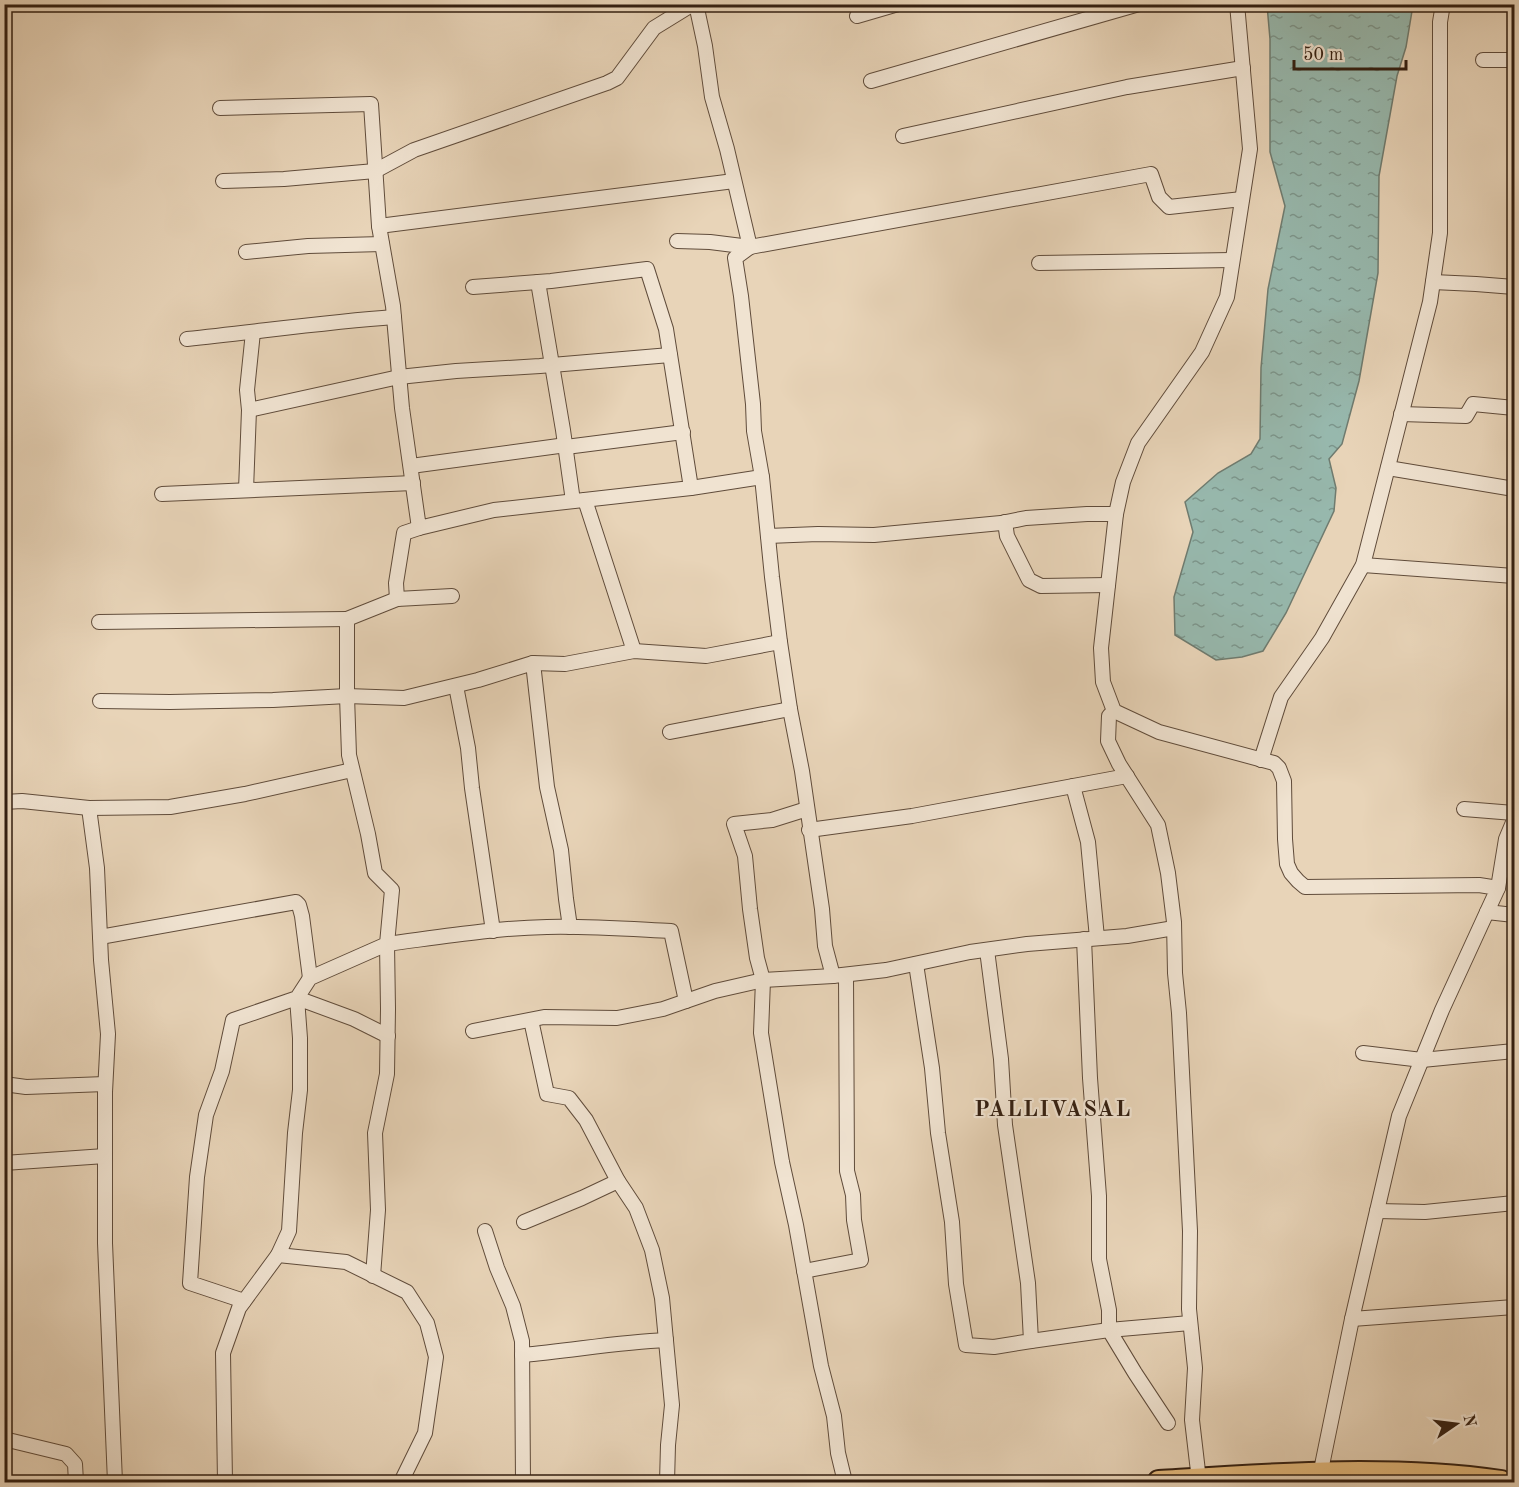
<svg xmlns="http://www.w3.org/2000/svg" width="1519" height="1487" font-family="'Old Standard TT',serif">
<defs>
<pattern id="water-ripples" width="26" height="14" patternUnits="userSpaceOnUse" patternTransform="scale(1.5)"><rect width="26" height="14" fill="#97b8ad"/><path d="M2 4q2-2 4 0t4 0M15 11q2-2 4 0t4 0" fill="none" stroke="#7c958b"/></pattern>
</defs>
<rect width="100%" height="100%" fill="#e8d4b8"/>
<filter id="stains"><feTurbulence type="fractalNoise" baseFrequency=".00333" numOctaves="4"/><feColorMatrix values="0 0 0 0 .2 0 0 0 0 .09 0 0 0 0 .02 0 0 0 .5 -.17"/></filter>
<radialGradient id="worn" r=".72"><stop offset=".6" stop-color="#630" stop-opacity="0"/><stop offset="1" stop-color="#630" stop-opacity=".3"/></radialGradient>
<path fill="url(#water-ripples)" stroke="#6f7b6f" stroke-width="1.5" d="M1267 5H1413L1406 47 1397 76 1379 176 1378 273 1359 381 1342 444 1329 459 1336 488 1334 511 1286 613 1263 651 1242 657 1216 660 1175 635 1174 597 1193 532 1185 502 1218 473 1251 454 1260 439 1261 368 1268 289 1285 206 1270 152V39Z"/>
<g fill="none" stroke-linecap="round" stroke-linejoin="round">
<g stroke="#604c3b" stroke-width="16">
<g id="street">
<path d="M696 4 705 46 712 97 727 149 750 247 735 258 741 296 753 404 754 431 762 477 772 577 780 642 790 709 802 771 822 909 825 946 833 976"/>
<path d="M1237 4 1250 149 1227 297 1202 352 1138 443 1123 482 1116 514 1101 648 1103 682 1114 711 1159 732 1274 763 1279 768 1284 781 1285 839 1287 864 1291 873 1298 881 1305 887 1479 885 1498 888 1442 1010 1399 1116 1352 1319 1320 1475"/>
<path d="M857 16 898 4"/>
<path d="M1483 60H1514"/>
<path d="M871 81 1139 4"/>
<path d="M220 108 371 104 379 226 393 306 402 408 419 528 494 510 691 488 666 329 647 269 551 281 473 287"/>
<path d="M903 136 1127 87 1243 68"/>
<path d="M223 181 284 179 375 171 414 150 607 83 617 78 654 28 693 4"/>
<path d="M379 226 734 181"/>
<path d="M677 241 710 242 750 247 1151 174 1159 197 1169 207 1242 199"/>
<path d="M246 252 308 246 382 244"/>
<path d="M1039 263 1232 260"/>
<path d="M538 282 563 430 573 501"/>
<path d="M1433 282 1476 284 1514 287"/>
<path d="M187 339C256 332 325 322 394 317"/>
<path d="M249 410 399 377 456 371 540 366 670 355"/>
<path d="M1401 414 1466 416 1473 404 1514 408"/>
<path d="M411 466 566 445V447L683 432"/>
<path d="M1388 468 1514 489"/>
<path d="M691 488 762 477"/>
<path d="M246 490 249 410 247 390 253 332"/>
<path d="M162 494 413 483"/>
<path d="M585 500 634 651"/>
<path d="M1005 522 1007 536 1029 580 1041 586 1108 585"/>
<path d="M768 536 818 534 874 535 1001 523 1026 518 1087 514H1116"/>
<path d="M1363 565 1514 576"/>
<path d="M397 599 396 583 404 533 419 528"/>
<path d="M99 622 347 619"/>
<path d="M533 663 547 787 561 850 566 899 570 927"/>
<path d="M456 686 468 748 472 788 493 931"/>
<path d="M100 701 170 702 273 700 347 696 404 698 478 680 533 663 565 664 634 651 706 656 780 642"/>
<path d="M1114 711 1109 716 1108 741 1119 764 1158 825 1168 873 1174 922 1175 973 1179 1013 1190 1231 1189 1309 1195 1368 1192 1420 1199 1480"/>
<path d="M670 732 790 709"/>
<path d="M1261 760 1281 697 1322 638 1363 565 1430 302 1440 233V22L1443 4"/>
<path d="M1073 786 1088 842 1097 938"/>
<path d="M4 802 22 801 89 808 170 807 245 794 352 770"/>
<path d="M89 808 97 868 101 960 108 1034 105 1092V1243L115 1482"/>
<path d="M807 809 772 820 734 824 745 856 750 909 757 958 763 980 761 1033 782 1162 796 1225 821 1366 834 1416 838 1453 845 1482"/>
<path d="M1464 809 1514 813"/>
<path d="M809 830 912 816 1127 776"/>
<path d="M1498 888 1506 839 1514 820"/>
<path d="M1487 912 1514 915"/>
<path d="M100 937 296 902 299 905 302 916 310 978"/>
<path d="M1084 939 1090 1078 1099 1196V1259L1109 1310V1330L1190 1323"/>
<path d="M916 964 932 1068 938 1133 952 1222 956 1284 966 1345 994 1347 1031 1341 1028 1283 1005 1125 1001 1059 987 950"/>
<path d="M531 1020 547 1094 569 1098 586 1120 618 1181"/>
<path d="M473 1031 544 1017 617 1018 663 1009 715 991 763 980 833 976 886 970 970 952 1027 944 1127 936 1174 928"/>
<path d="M1363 1053 1422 1060 1514 1051"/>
<path d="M4 1084 26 1087 105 1084"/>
<path d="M4 1163 105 1156"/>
<path d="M1377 1211 1425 1212 1514 1203"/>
<path d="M524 1222 582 1198 618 1181 636 1208 652 1250 662 1298 672 1405 668 1445 667 1482"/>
<path d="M485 1231 497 1268 513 1306 522 1341 523 1482"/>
<path d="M278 1255 289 1231 295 1133 300 1090V1038L297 998 354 1019 388 1036"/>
<path d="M804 1271 861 1260 854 1220 853 1195 847 1171 846 975"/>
<path d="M373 1276 378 1210 375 1133 387 1074 388 1009 387 944C440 937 493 928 547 927 588 926 630 929 671 931L686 1001"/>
<path d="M244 1301 190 1283 197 1177 206 1115 222 1071 233 1020 297 998 310 978 387 944 392 890 375 873 368 834 349 755 347 696V619L397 599 452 596"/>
<path d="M1352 1319 1514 1307"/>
<path d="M1031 1341 1109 1330 1135 1373 1168 1423"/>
<path d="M522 1355C570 1351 618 1342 666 1340"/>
<path d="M4 1439 66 1454 75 1464 76 1482"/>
<path d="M225 1482 223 1353 239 1308 278 1255 346 1262 407 1292 427 1323 436 1357 425 1433 401 1482"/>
</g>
</g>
<g stroke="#331f11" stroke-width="26">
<path id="primary" d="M1159 1482C1271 1475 1389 1466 1501 1482"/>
</g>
<use href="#street" stroke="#f0e3d1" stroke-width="14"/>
<use href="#primary" stroke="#e4ba7c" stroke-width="22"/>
</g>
<g text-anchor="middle" stroke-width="4.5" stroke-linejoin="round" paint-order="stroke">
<g font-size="22" font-weight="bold" letter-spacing="1.5" fill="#331f11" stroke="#f0e3d1">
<text x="1053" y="1116">PALLIVASAL</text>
</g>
</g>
<rect width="1519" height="1487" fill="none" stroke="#e8d4b8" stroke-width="24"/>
<rect x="6" y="6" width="1507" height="1475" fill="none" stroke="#331f11" stroke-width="3"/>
<rect x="12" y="12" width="1495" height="1463" fill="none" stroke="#331f11" stroke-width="1.5"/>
<g transform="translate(1456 1424) rotate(76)" stroke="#f0e3d1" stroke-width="4.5" paint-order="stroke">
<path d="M0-4.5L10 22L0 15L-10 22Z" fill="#331f11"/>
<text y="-9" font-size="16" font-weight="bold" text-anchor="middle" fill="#331f11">N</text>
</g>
<path d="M1294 60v9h112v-9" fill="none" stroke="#331f11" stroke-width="3"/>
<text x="1303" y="60" font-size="18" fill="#331f11" stroke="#f0e3d1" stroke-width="4.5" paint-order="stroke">50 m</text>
<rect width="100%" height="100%" filter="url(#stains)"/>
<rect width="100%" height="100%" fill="url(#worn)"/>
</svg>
